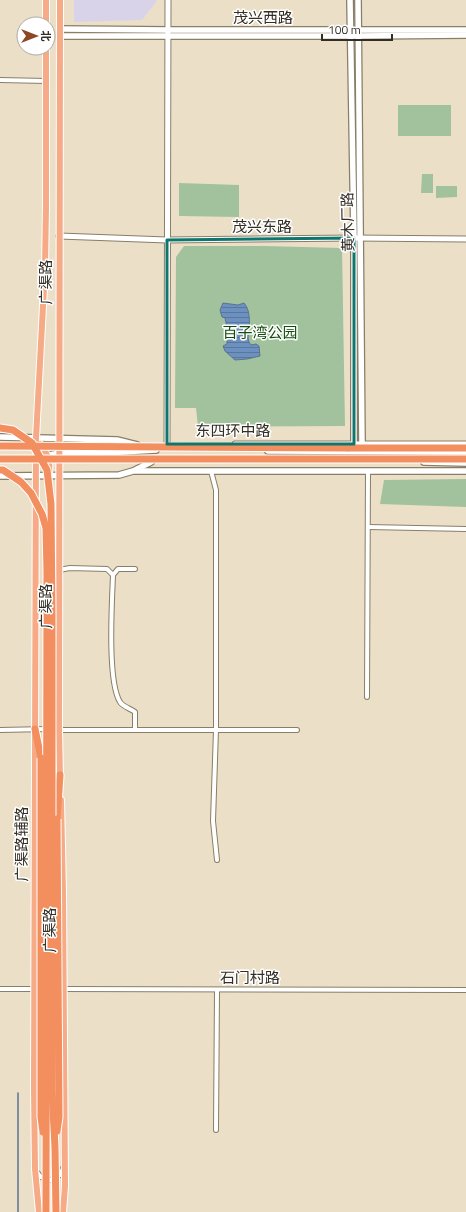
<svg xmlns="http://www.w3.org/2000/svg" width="466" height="1212" font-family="'Titillium Web','Noto Sans SC',sans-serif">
<defs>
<pattern id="water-rules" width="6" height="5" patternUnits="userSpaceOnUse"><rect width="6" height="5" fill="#6c90bf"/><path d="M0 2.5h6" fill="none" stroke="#59769b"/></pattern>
</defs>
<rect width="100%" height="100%" fill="#ecdfc7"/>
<path fill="#d9d3e9" d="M74 0H156V2L142 20 74 22Z"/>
<g fill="#a1c29c">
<rect x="398" y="105" width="53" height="31"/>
<path d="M422 174H433V193H421Z"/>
<path d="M179 183 239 185V217L179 216Z"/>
<path d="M436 186H457V197L436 198Z"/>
<path d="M184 246H264L342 248 345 426 198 427 196 408H175L176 257Z"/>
<path d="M466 479V507L380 504 384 480Z"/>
</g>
<path fill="url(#water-rules)" stroke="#5b7391" d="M223 303 238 305 244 303C252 312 249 327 248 338L249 342 251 345 256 344 259 346 260 356 247 359 235 360 225 351 223 346 227 344V327L225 318 222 317 220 310Z"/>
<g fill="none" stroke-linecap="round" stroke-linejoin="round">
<path stroke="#5b7391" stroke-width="1.5" d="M18 1212V1093"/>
<g stroke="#897e67" stroke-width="6">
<g id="minor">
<path d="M0 80 47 81"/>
<path d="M211 471 216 490V730L213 821 217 860"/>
<path d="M368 527 466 529"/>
<path d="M135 569H118L113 575C112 602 107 681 120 702 122 706 131 709 135 712V730"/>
<path d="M59 570 70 568 107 569 113 575"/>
<path d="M367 697 368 471"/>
<path d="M0 730 48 729"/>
<path d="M57 730H297"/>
<path d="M0 989H36"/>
<path d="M62 989 466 990"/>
<path d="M216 1130 217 990"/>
<path d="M35 1170 41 1177 51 1180 60 1175 64 1166"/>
</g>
</g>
<g stroke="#897e67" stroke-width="7">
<g id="tertiary">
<path d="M59 236 167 240 354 238 466 239"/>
<path d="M167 444 168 0"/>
<path d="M235 444H466"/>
</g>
</g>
<g stroke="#897e67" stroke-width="8">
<g id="secondary">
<path d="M350 0 354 238V444"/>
<path d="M358 0 362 444"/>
<path d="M60 29 168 30H466"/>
<path d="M60 36H358L466 35"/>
<path d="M0 437 117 440 137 445"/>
<path d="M268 451 466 452"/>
<path d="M45 456 59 453H105L156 450"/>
<path d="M424 462 466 463"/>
<path d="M135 470 151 462"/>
<path d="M0 476 119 475 133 471H466"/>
</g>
</g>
<g stroke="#fff" stroke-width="8">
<g id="primary">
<path d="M46 0V24"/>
<path d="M60 0 59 730 60 778"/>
<path d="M40 444C50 458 50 459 49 476"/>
<path d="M61 800 63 893 65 1186 63 1212"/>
<path d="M39 1212 35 1169 34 1089 36 438 45 268 46 206V48"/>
</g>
</g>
<g stroke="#fff" stroke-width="9">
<g id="trunk">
<path d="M347 448H466"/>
<path d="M35 729 41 758"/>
<path d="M57 819 60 775"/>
</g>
</g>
<use href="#minor" stroke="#fff" stroke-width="4"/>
<use href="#tertiary" stroke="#fff" stroke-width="5"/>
<use href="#secondary" stroke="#fff" stroke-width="5.5"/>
<use href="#primary" stroke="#f6aa86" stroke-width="6"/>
<use href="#trunk" stroke="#f38e5e" stroke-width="7"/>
<g stroke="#fff" stroke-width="9" stroke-linecap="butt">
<g id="trunk-bridge">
<path d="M0 428 13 430 32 443 47 470 51 504 52 614V1091L55 1147 56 1212"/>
<path d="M0 446 347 448"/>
<path d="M0 459H466"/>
<path d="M0 470H3L21 482 31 493 42 514 46 528 47 572 46 1212"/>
<path d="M41 758V1117L43 1132"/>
<path d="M57 819 59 1117 57 1131"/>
</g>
</g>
<use href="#trunk-bridge" stroke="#f38e5e" stroke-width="7"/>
</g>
<path fill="none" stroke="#0f766e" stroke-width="3" stroke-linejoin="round" d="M354 238V444H167V240Z"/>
<g text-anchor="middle" stroke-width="3" stroke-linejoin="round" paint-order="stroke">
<g font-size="15" fill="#332e25" stroke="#fff">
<text x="263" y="23">茂兴西路</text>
<text transform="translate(348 222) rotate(-91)" y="5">黄木厂路</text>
<text x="262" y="232">茂兴东路</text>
<text transform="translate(46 282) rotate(-90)" y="5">广渠路</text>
<text x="233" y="436">东四环中路</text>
<text transform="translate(46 606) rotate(-90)" y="5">广渠路</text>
<text transform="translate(22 844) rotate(-90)" y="5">广渠路辅路</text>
<text transform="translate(50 930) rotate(-90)" y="5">广渠路</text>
<text x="250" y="983">石门村路</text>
</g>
<g font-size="15" fill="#114c0b" stroke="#fff">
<text x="260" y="338">百子湾公园</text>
</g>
</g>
<g transform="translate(36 36) rotate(90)"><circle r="19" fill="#ffffff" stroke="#adaba8"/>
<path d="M0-3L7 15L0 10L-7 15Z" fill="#8e4724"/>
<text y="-6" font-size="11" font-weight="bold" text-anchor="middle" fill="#332e25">北</text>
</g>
<path d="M322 34v6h70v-6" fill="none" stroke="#332e25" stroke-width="2"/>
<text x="328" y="34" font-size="12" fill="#332e25" stroke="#ffffff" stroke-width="3" paint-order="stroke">100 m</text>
</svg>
